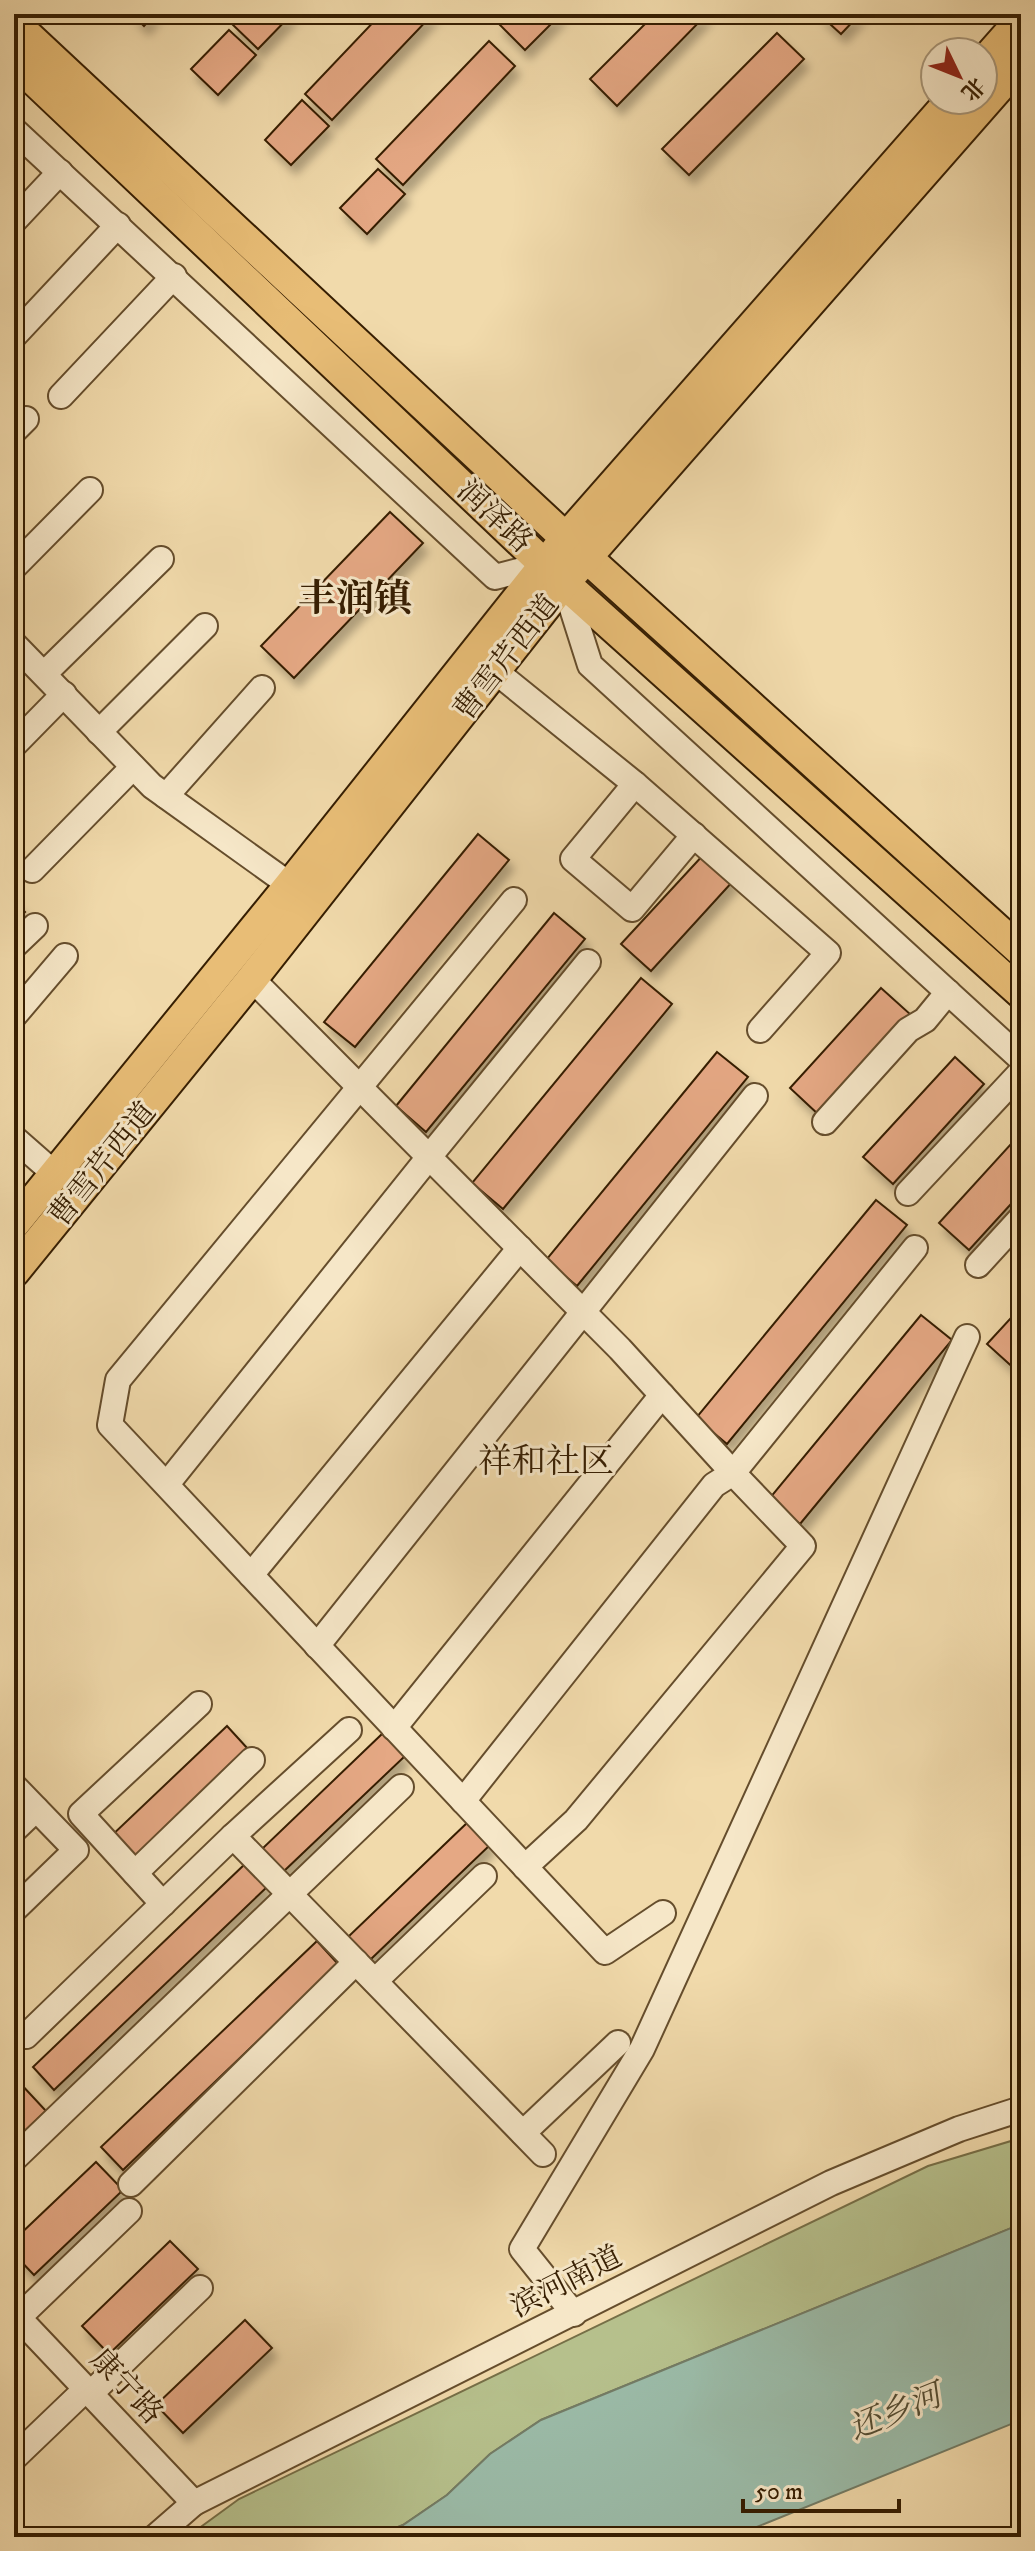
<svg xmlns="http://www.w3.org/2000/svg" width="1035" height="2551" font-family="'IM FELL DW Pica','Noto Serif SC',serif">
<defs>
<filter id="shadow"><feDropShadow dx="5" dy="9" stdDeviation="4" flood-color="#0004"/></filter>
</defs>
<rect width="100%" height="100%" fill="#f1daab"/>
<filter id="stains"><feTurbulence type="fractalNoise" baseFrequency=".0025" numOctaves="4"/><feColorMatrix values="0 0 0 0 .2 0 0 0 0 .09 0 0 0 0 .02 0 0 0 .5 -.17"/></filter>
<radialGradient id="worn" r=".72"><stop offset=".6" stop-color="#630" stop-opacity="0"/><stop offset="1" stop-color="#630" stop-opacity=".3"/></radialGradient>
<path fill="#b6c08c" stroke="#766f47" stroke-width="2" d="M1021 2138V2224L541 2420 490 2454 447 2495 403 2525 374 2537H187L239 2499 928 2166Z"/>
<path fill="#9bbba8" stroke="#737c66" stroke-width="2" d="M1021 2224V2420L732 2537H374L403 2525 447 2495 490 2454 541 2420Z"/>
<g fill="#e5a884" stroke="#361e02" stroke-width="2" filter="url(#shadow)">
<path d="M132 14H155L144 26Z"/>
<path d="M240 14H292L258 49 231 23Z"/>
<path d="M381 14H433L332 120 305 94Z"/>
<path d="M508 14H561L525 50 499 24Z"/>
<path d="M655 14H707L617 106 590 79Z"/>
<path d="M819 14H860L841 34Z"/>
<path d="M229 30 256 55 218 95 191 69Z"/>
<path d="M777 33 804 59 689 175 662 149Z"/>
<path d="M489 41 515 66 403 185 376 159Z"/>
<path d="M302 100 329 126 291 165 265 140Z"/>
<path d="M378 169 405 194 367 234 340 208Z"/>
<path d="M390 512 423 543 294 678 261 646Z"/>
<path d="M478 834 509 860 355 1047 324 1022Z"/>
<path d="M705 853 734 880 651 971 621 944Z"/>
<path d="M14 901 25 912 14 923Z"/>
<path d="M554 913 585 939 426 1132 396 1106Z"/>
<path d="M641 978 672 1004 503 1209 472 1183Z"/>
<path d="M881 988 911 1015 819 1115 790 1088Z"/>
<path d="M717 1052 748 1077 577 1286 546 1260Z"/>
<path d="M955 1057 984 1084 893 1184 863 1157Z"/>
<path d="M1021 1133V1193L969 1250 939 1223Z"/>
<path d="M876 1200 907 1225 727 1444 696 1418Z"/>
<path d="M1021 1307V1366L1017 1371 987 1344Z"/>
<path d="M921 1315 952 1340 800 1524 769 1499Z"/>
<path d="M227 1726 248 1749 130 1862 108 1839Z"/>
<path d="M383 1733 405 1756 283 1872 262 1849Z"/>
<path d="M469 1821 491 1844 370 1960 348 1937Z"/>
<path d="M246 1863 268 1886 54 2090 33 2067Z"/>
<path d="M317 1941 338 1964 123 2170 101 2147Z"/>
<path d="M19 2082 46 2111 14 2141V2087Z"/>
<path d="M96 2162 123 2190 34 2275 14 2254V2240Z"/>
<path d="M170 2241 198 2269 109 2354 82 2326Z"/>
<path d="M245 2320 272 2348 183 2433 156 2405Z"/>
</g>
<g fill="none" stroke-linecap="round" stroke-linejoin="round">
<g stroke="#654d2c" stroke-width="28">
<g id="minor">
<path d="M14 130 495 577 545 564"/>
<path d="M14 221 60 172"/>
<path d="M14 336 118 225"/>
<path d="M61 396 174 276"/>
<path d="M14 431 26 419"/>
<path d="M14 567 90 490"/>
<path d="M564 583 590 665 1021 1059"/>
<path d="M14 644 152 786 290 885"/>
<path d="M495 671 635 784 828 953 760 1030"/>
<path d="M44 674 161 559"/>
<path d="M99 732 205 626"/>
<path d="M14 745 64 694"/>
<path d="M635 784 573 859 632 909 694 835"/>
<path d="M166 796 262 688"/>
<path d="M32 870 133 767"/>
<path d="M514 900 118 1380 110 1425 605 1952 663 1913"/>
<path d="M14 946 35 926"/>
<path d="M252 979 620 1349 733 1473 803 1546 576 1820 525 1867"/>
<path d="M14 1016 65 956"/>
<path d="M825 1122 908 1030 925 1020 948 992"/>
<path d="M14 1138 55 1174"/>
<path d="M908 1193 1021 1072"/>
<path d="M978 1265 1021 1218"/>
<path d="M167 1484 429 1157 588 962"/>
<path d="M251 1575 520 1248"/>
<path d="M317 1646 755 1096"/>
<path d="M394 1728 662 1395"/>
<path d="M14 1786 76 1850 14 1910"/>
<path d="M463 1801 714 1485 733 1473 915 1248"/>
<path d="M14 1830 36 1809"/>
<path d="M233 1836 543 2154"/>
<path d="M135 1873 252 1760"/>
<path d="M163 1904 81 1814 199 1704"/>
<path d="M375 1981 484 1876"/>
<path d="M26 2036 233 1836 349 1730"/>
<path d="M523 2133 618 2043"/>
<path d="M14 2159 401 1787"/>
<path d="M131 2184 356 1962"/>
<path d="M14 2313 194 2503"/>
<path d="M574 2314 522 2249 642 2049 967 1337"/>
<path d="M18 2318 129 2211"/>
<path d="M90 2394 200 2288"/>
<path d="M14 2458 86 2389"/>
<path d="M155 2537 194 2503 831 2183 959 2129 1021 2109"/>
</g>
</g>
<g stroke="#361e02" stroke-width="34">
<g id="major">
<path d="M14 23 586 557 1021 951"/>
<path d="M14 61 564 583 1021 993"/>
<path d="M983 63 1021 20"/>
<path d="M14 1224 290 885 566 538 951 100"/>
<path d="M14 1272 252 979 564 583 1021 62"/>
</g>
</g>
<use href="#minor" stroke="#f6e7c8" stroke-width="24"/>
<use href="#major" stroke="#e8bd76" stroke-width="30"/>
</g>
<g text-anchor="middle" stroke-width="6" stroke-linejoin="round" paint-order="stroke">
<g font-size="30" fill="#361e02" stroke="#f6e7c8">
<text transform="translate(495 516) rotate(43)" y="10">润泽路</text>
<text transform="translate(506 657) rotate(-52)" y="10">曹雪芹西道</text>
<text transform="translate(102 1164) rotate(-51)" y="10">曹雪芹西道</text>
<text transform="translate(566 2281) rotate(-27)" y="10">滨河南道</text>
<text transform="translate(127 2386) rotate(47)" y="10">康宁路</text>
</g>
<g font-size="32" font-style="italic" fill="#544d34" stroke="#f6e7c8">
<text transform="translate(895 2411) rotate(-22)" y="11">还乡河</text>
</g>
<g font-size="34" fill="#361e02" stroke="#f6e7c8">
<text x="546" y="1472">祥和社区</text>
</g>
<g font-size="38" font-weight="bold" fill="#361e02" stroke="#f6e7c8">
<text x="355" y="611">丰润镇</text>
</g>
</g>
<rect width="1035" height="2551" fill="none" stroke="#f1daab" stroke-width="48"/>
<rect x="16" y="16" width="1003" height="2519" fill="none" stroke="#361e02" stroke-width="4"/>
<rect x="24" y="24" width="987" height="2503" fill="none" stroke="#361e02" stroke-width="2"/>
<g transform="translate(959 76) rotate(133)"><circle r="38" fill="#f6e7c8" stroke="#a99779" stroke-width="2"/>
<path d="M0-6L14 30L0 20L-14 30Z" fill="#8f2418"/>
<text y="-12" font-size="22" font-weight="bold" text-anchor="middle" fill="#361e02">北</text>
</g>
<path d="M743 2499v12h156v-12" fill="none" stroke="#361e02" stroke-width="4"/>
<text x="755" y="2499" font-size="24" fill="#361e02" stroke="#f6e7c8" stroke-width="6" paint-order="stroke">50 m</text>
<rect width="100%" height="100%" filter="url(#stains)"/>
<rect width="100%" height="100%" fill="url(#worn)"/>
</svg>
